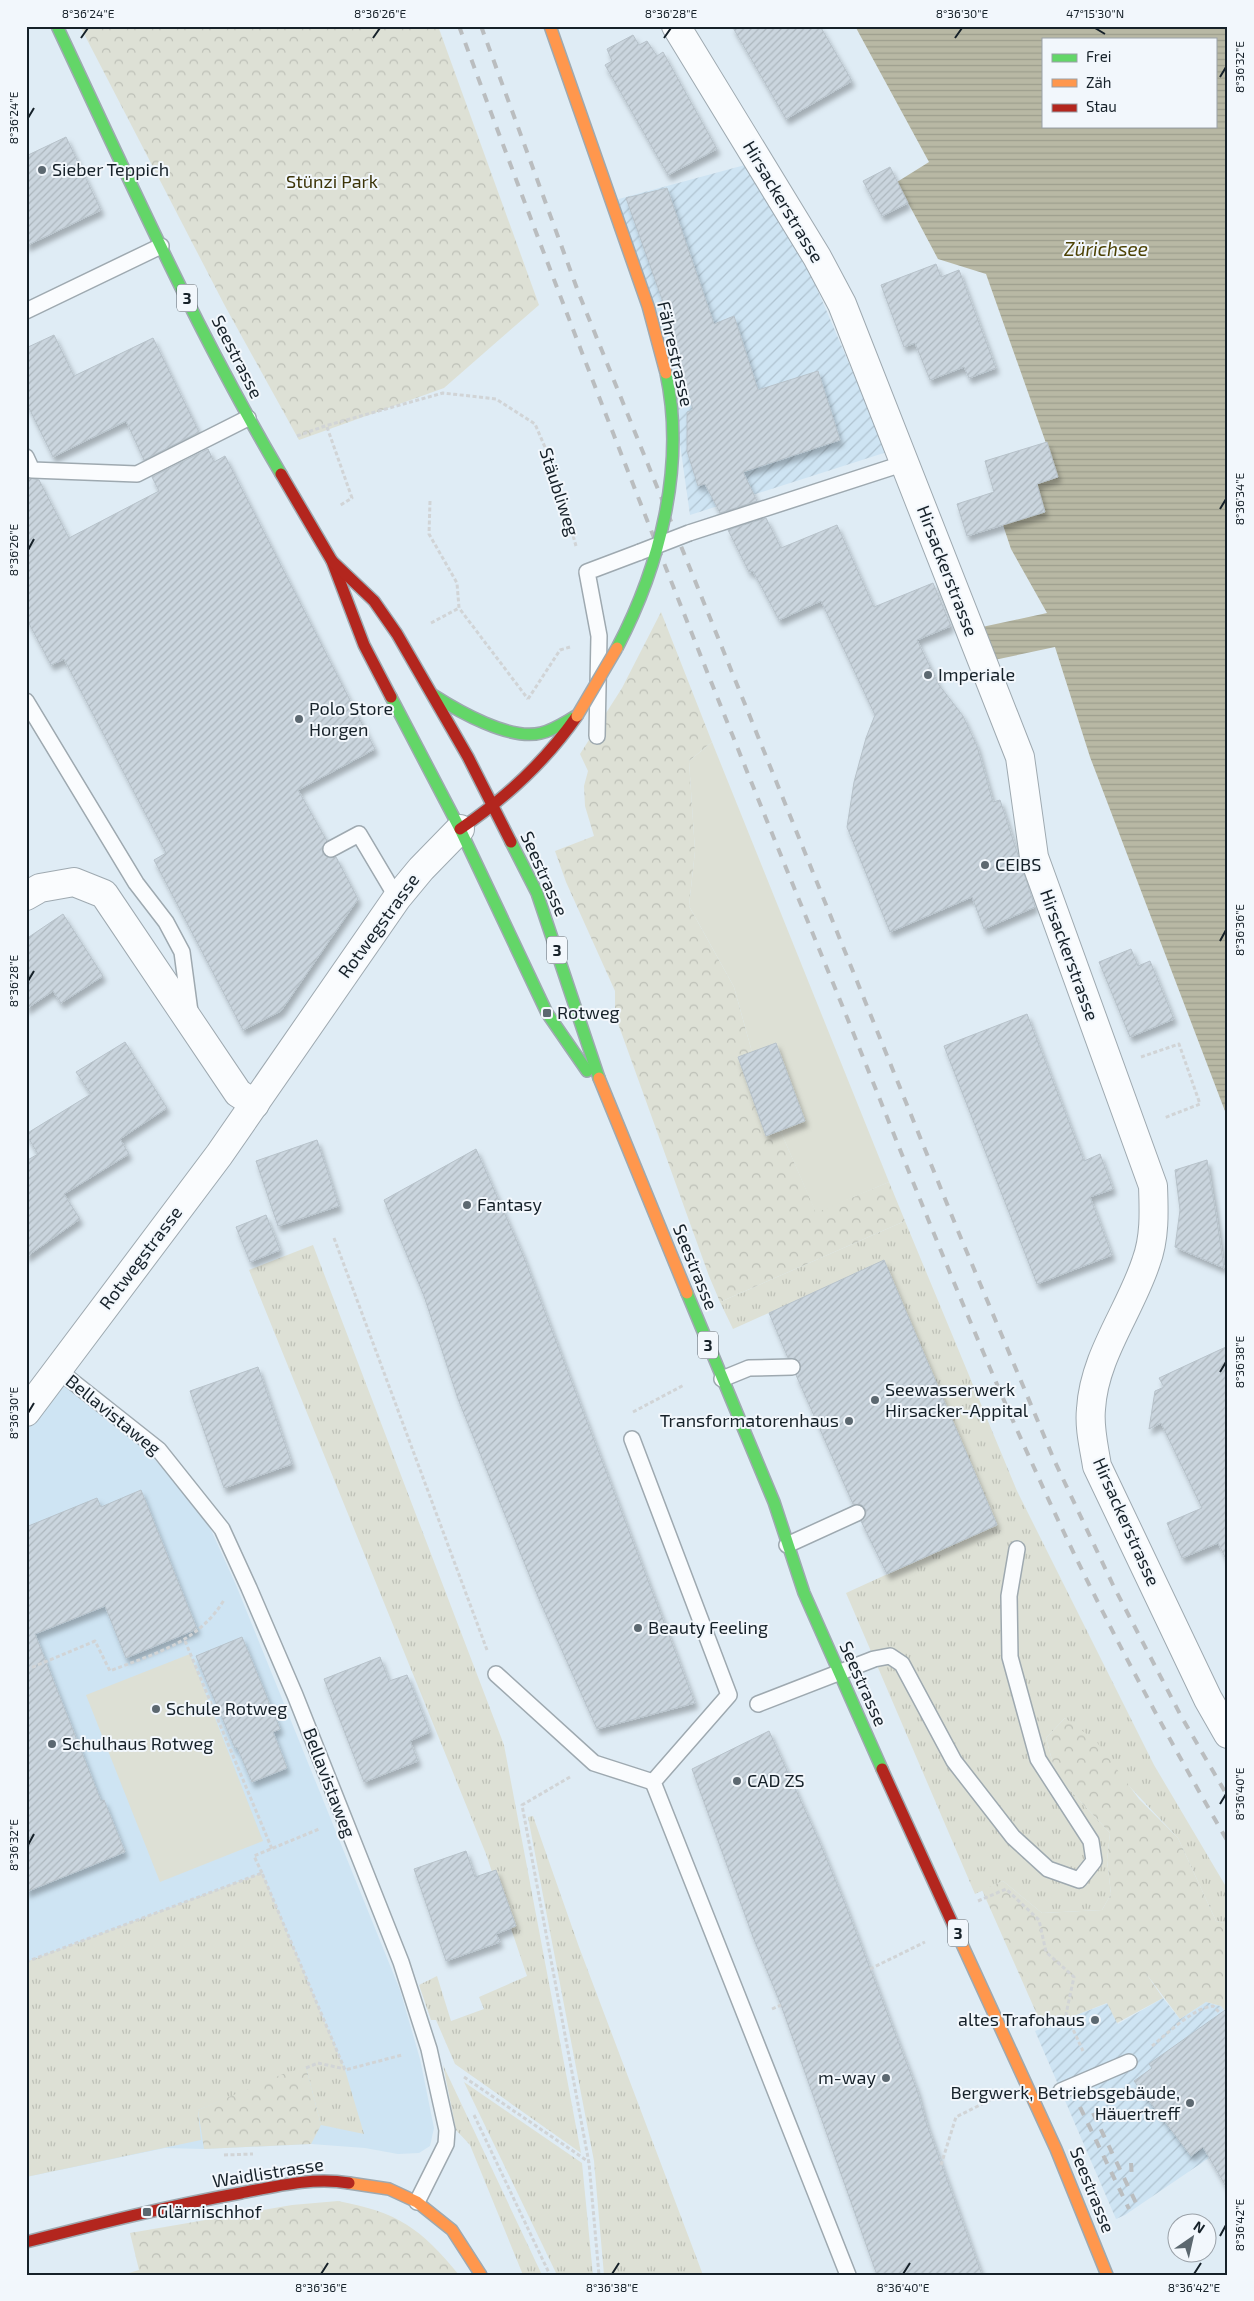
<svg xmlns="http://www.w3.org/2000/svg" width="1254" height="2301" font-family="'Exo 2',sans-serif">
<defs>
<pattern id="industrial-furrows" width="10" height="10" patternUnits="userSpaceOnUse" patternTransform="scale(1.25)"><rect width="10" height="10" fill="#cee4f3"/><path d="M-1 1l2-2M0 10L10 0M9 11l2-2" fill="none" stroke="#b0c3d0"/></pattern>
<pattern id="grass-tufts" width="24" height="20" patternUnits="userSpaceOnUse" patternTransform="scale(1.25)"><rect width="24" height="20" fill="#dde0d5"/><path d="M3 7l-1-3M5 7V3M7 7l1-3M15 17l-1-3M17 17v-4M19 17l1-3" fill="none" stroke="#bdc0b7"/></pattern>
<pattern id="forest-crowns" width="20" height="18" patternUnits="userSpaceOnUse" patternTransform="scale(1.25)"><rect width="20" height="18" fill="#dde0d5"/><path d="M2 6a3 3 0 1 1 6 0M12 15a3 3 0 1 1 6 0" fill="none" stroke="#bdc0b7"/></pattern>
<pattern id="water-rules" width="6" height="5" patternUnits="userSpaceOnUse" patternTransform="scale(1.25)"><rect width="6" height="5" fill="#b8b8a4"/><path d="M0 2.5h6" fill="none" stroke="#9d9e8d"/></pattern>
<pattern id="building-hatch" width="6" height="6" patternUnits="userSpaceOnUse" patternTransform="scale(1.25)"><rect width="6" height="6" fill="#cad5de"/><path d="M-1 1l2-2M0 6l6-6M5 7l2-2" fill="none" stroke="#adb7be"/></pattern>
<filter id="shadow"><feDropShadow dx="3" dy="5.5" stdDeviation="2.5" flood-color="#0004"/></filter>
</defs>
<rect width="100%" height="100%" fill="#dfecf5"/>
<path fill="#cee4f3" d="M54 1375 141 1445 174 1480 207 1521 236 1585 400 1990 420 2059 434 2128 430 2146 419 2153 398 2154 365 2148 311 2144 204 2149 165 2148 26 2177V1412Z"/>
<g fill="url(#industrial-furrows)">
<path d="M745 165 806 263 887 452 690 515 676 416 615 200Z"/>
<path d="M1163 1998 1180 2019 1206 2002 1221 2006 1228 2016V2145L1125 2215 1116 2219 1035 2031 1108 2003 1118 2024Z"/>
</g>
<g fill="url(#grass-tufts)">
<path d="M905 1221 1017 1491 1154 1765 1228 1890V1924L1216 1921 1178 1838 1065 1718 1046 1738 1056 1775 1110 1833 1107 1860 1111 1894 1102 1910 1042 1913 1003 1881 975 1894 846 1593 997 1524 884 1261 733 1329 720 1302Z"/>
<path d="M313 1245 504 1745 581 2153 455 2064 436 2020H431L419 1985 437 1976 451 2021 484 2009 479 1997 527 1976 486 1854 249 1270Z"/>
<path d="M533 1816 579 1947 703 2275H604L594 2161 528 1817Z"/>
<path d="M262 1873 345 2070 364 2134 321 2125 306 2067 198 2110 201 2140 26 2177V1962Z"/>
<path d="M443 2065 542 2275H523L470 2145 456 2130Z"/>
<path d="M464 2082 582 2163 593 2275H557Z"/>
</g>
<g fill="url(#forest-crowns)">
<path d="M80 26H438L539 305 444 388 299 440 225 306Z"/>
<path d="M661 612 712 742 689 761 695 851 689 906 734 987 752 1052 738 1057 766 1135 780 1130 816 1212 889 1182 905 1221 720 1302 709 1276 615 1015V991L566 882 555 851 594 836 585 806 584 786 588 771 580 754 622 688Z"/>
<path d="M1065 1718 1096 1741 1139 1799 1178 1838 1216 1921 1228 1924V2016L1221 2006 1206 2002 1180 2019 1145 1972 1163 1998 1117 2023 1107 2003 1043 2028 982 1890 1003 1881 1042 1913 1102 1910 1111 1894 1107 1860 1110 1833 1056 1775 1046 1738Z"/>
<path d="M306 2067 321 2125 311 2144 204 2149 198 2110 283 2074Z"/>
<path d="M338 2201C397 2212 421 2228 459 2275H122L139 2270 130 2233 292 2205Z"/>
</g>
<g fill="#dde0d5">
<path d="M712 742 889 1182 816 1213 780 1130 805 1121 776 1044 752 1052 734 987 689 906 695 851 689 761Z"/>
<path d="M190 1654 263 1841 160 1882 86 1695Z"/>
</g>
<path fill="url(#water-rules)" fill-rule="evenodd" d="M855 26H1228V1119L1090 757 1055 647 994 660 982 627 1047 613 1011 549 1003 525 1045 512 1037 484 1058 477 986 274 938 259 897 182 929 162ZM1043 39H1215V126H1043Z"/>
<g fill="url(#building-hatch)" stroke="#b7c2ca" filter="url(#shadow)">
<path d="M732 26H820L852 81 786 119Z"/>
<path d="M633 35 639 45 647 41 657 56 663 52 717 149 668 175 605 65 612 61 607 49Z"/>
<path d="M66 137 101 210 26 246V156Z"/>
<path d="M890 167 908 203 882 216 863 181Z"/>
<path d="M667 188 714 324 734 316 758 390 818 371 840 440 743 472 757 501 720 513 705 484 698 486 687 451V412L693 410 663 302 626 198Z"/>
<path d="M936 264 941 277 959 270 996 368 969 378 964 367 930 380 915 343 904 347 881 285Z"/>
<path d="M54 335 74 376 153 338 199 432 144 460 126 421 53 457 26 402V348Z"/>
<path d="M1047 442 1058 477 1037 484 1045 512 967 536 957 504 994 492 985 461Z"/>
<path d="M208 449 214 462 225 456 375 749 298 790 327 841 322 848 323 854 330 858 336 857 358 899 281 1011 243 1030 154 860 166 853 64 659 51 665 26 618V477L39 480 69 538 159 491 152 477Z"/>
<path d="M766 518 781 548 837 525 874 607 933 583 951 626 917 640 939 685 963 716 977 746 993 802 1000 800 1035 907 984 929 972 897 890 932 847 827 854 782 866 738 875 715 821 601 779 620 753 571 749 572 728 530Z"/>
<path d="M63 914 103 976 61 1003 53 991 26 1009V939Z"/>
<path d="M1131 949 1138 966 1150 961 1174 1019 1130 1037 1099 962Z"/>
<path d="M1027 1014 1084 1161 1100 1154 1113 1189 1090 1197 1112 1255 1037 1284 944 1046Z"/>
<path d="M125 1042 167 1108 120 1139 129 1154 64 1194 80 1219 26 1257V1161L38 1154 26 1134 91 1094 76 1072Z"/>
<path d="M776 1043 805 1121 766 1136 738 1057Z"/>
<path d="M317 1140 339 1206 278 1226 256 1161Z"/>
<path d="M476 1149 523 1255 695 1703 597 1729 539 1599 458 1399 424 1296 384 1200Z"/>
<path d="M1207 1160 1217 1221 1224 1268 1175 1247 1180 1210 1175 1170Z"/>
<path d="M266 1215 280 1250 250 1262 236 1227Z"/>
<path d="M884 1260 997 1525 887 1574 861 1521 866 1514V1510L862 1505 853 1504 796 1375 800 1371V1363L796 1359 788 1358 769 1313Z"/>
<path d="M1228 1346V1563L1218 1543 1182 1558 1167 1523 1202 1508 1161 1423 1149 1429 1155 1391 1164 1387 1159 1378Z"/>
<path d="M258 1367 292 1464 224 1488 190 1391Z"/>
<path d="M141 1490 197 1629 126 1658 105 1606 35 1634 101 1801 104 1800 125 1852 26 1892V1527L97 1498 101 1507Z"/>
<path d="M242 1637 280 1729 273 1732 287 1768 252 1782 237 1747 235 1748 196 1656Z"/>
<path d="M380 1657 389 1681 407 1675 430 1732 410 1741 418 1761 364 1782 324 1679Z"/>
<path d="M769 1731 820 1843 844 1901 917 2090 926 2122 982 2275H877L873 2264 781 2005 753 1937 692 1769Z"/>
<path d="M466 1851 475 1877 496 1870 516 1926 496 1934 500 1942 446 1961 414 1869Z"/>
<path d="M1228 2008V2190L1203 2147 1191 2156 1134 2081 1152 2068 1149 2064Z"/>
</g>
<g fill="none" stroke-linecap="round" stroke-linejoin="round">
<g stroke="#9ea9b0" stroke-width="18">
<g id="lane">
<path d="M26 311 161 246"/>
<path d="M26 457 32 470 137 474 248 418"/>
<path d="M689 533 905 463"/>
<path d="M26 701 136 883 166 922 182 952 190 1012"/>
<path d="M597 736 599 636 587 572 640 552"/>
<path d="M331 849 359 834 397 898"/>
<path d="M58 1370 159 1450 222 1529 249 1588 295 1695 401 1962 429 2049 447 2130 446 2144 417 2202"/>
<path d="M722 1379 749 1368 792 1367"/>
<path d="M632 1439 729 1695 653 1782 848 2275"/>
<path d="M787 1545 857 1513"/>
<path d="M496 1674 594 1763 653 1782"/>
<path d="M758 1704 874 1659 890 1656 902 1664 954 1761 1013 1837 1048 1869 1079 1880 1094 1861 1091 1841 1038 1759 1010 1657 1009 1596 1017 1549"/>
<path d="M1061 2091 1129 2062"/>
</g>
</g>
<g stroke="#9ea9b0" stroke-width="30">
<g id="street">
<path d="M676 26 817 257 842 304 1020 757 1034 857 1153 1186C1154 1212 1155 1238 1146 1262 1130 1311 1094 1356 1091 1409 1089 1428 1094 1447 1097 1466L1208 1699 1228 1734"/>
<path d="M26 896 40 888 74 882 104 894 238 1093 255 1104"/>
<path d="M26 1412 219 1155 397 898 421 869 460 829"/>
</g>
</g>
<g stroke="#9ea9b0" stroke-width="14">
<g id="fast">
<path d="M57 26C128 177 196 330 281 474"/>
<path d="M433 695C458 711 510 741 541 733 554 730 565 722 576 716"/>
<path d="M391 697 460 829 547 1013 587 1071"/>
<path d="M511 842 537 893 599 1078"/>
<path d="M687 1293 774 1502 804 1593 882 1769"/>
</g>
</g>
<g stroke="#9ea9b0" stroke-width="14">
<g id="slow">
<path d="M599 1078 687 1293"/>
<path d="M955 1929 1056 2149 1107 2275"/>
<path d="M349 2183 389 2189 417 2202 452 2230 481 2275"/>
</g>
</g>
<g stroke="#9ea9b0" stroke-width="14">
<g id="jam">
<path d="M281 474 332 561 364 645 391 697"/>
<path d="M332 561 374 601 397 634 468 757 511 842"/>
<path d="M460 829C506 798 545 762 577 716"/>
<path d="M882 1769 955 1929"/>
<path d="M26 2242C97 2224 168 2206 241 2193 277 2186 313 2177 349 2183"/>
</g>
</g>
<g stroke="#d1d4d6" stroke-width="3" stroke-dasharray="4 2.5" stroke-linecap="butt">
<path d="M327 427 352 498 339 506"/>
<path d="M297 436 325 426 443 393 496 399 535 424 554 468 576 546"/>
<path d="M430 501 429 534 457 583 459 608 528 699"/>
<path d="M431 623 459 608"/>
<path d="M528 699 560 650 570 647"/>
<path d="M1141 1057 1179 1044 1200 1104 1164 1118"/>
<path d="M334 1238 487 1650"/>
<path d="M633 1412 684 1385"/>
<path d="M185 1641 272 1849"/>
<path d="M26 1670 95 1641 110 1671C155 1653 198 1643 224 1600"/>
<path d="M570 1777 522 1805 589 2163 599 2275"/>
<path d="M262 1873 254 1856 319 1829"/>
<path d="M978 1901 1006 1889 1039 1920 1046 1952 1074 1977 1066 2014 1083 2051"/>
<path d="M26 1962 262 1873 345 2070 402 2055"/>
<path d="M870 1969 925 1942"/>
<path d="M772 2009 781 2005"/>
<path d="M1152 2046C1167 2034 1193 2008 1213 2006L1219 2012"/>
<path d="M306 2068 318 2063 345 2069"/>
<path d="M464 2077 589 2162"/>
<path d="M474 2115 550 2275"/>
<path d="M224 2155 253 2154"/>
<path d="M941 2165 956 2117 994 2098"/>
</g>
<use href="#lane" stroke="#fafcfe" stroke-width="15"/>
<use href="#street" stroke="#fafcfe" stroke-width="28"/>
<use href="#fast" stroke="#63d668" stroke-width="11"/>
<use href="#slow" stroke="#ff974d" stroke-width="11"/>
<use href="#jam" stroke="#b3261e" stroke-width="11"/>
<g stroke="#babdbf" stroke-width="4" stroke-dasharray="9 9" stroke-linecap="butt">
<path d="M459 26C580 355 709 681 842 1005 905 1161 966 1319 1036 1472 1093 1599 1158 1721 1228 1842"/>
<path d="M481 26 579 294 958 1231 1055 1462 1113 1585 1181 1716 1228 1797"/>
<path d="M1080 2107 1129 2209"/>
<path d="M1093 2113 1136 2203"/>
<path d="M1131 2163 1132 2179"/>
</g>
<g stroke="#9ea9b0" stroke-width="18" stroke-linecap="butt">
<path id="lane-bridge" d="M640 552 689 533"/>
</g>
<g stroke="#9ea9b0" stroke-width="14" stroke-linecap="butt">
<path id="fast-bridge" d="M617 648C660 566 686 465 666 373"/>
</g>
<g stroke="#9ea9b0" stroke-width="14" stroke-linecap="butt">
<g id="slow-bridge">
<path d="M550 26 648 306 666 373"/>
<path d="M577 716 617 648"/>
</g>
</g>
<use href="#lane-bridge" stroke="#fafcfe" stroke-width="15"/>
<use href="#fast-bridge" stroke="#63d668" stroke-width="11"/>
<use href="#slow-bridge" stroke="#ff974d" stroke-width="11"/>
</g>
<path fill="none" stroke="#162129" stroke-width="2" d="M1095 28 1105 34M81 38 88 28M373 38 380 28M664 38 671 28M955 38 962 28M1220 77 1226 67M28 118 34 108M1220 509 1226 499M28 550 34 539M1220 941 1226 930M28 981 34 971M1220 1372 1226 1362M28 1413 34 1403M1220 1804 1226 1794M28 1845 34 1834M1220 2236 1226 2225M321 2274 328 2263M612 2274 619 2263M903 2274 910 2263M1194 2274 1201 2263"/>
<g fill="#5c6870" stroke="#f2f7fc" stroke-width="2">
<circle cx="42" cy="170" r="5"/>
<circle cx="928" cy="675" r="5"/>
<circle cx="299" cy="719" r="5"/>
<circle cx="985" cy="865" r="5"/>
<rect x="542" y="1008" width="10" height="10" rx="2.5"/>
<circle cx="467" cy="1205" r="5"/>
<circle cx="875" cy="1400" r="5"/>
<circle cx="849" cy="1421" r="5"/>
<circle cx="638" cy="1628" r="5"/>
<circle cx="156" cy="1709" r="5"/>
<circle cx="52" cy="1744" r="5"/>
<circle cx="737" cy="1781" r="5"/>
<circle cx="1095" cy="2020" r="5"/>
<circle cx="886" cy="2078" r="5"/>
<circle cx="1190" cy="2103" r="5"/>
<rect x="142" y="2207" width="10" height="10" rx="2.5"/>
</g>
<g text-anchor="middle" stroke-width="4" stroke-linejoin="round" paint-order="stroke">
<g fill="#f2f7fc" stroke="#586168" stroke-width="1">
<rect x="177" y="284.5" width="20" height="27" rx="4"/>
<rect x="547" y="936.5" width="20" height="27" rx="4"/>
<rect x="698" y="1331.5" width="20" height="27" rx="4"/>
<rect x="948" y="1919.5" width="20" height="27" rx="4"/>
</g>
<g font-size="16" font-weight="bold" fill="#162129">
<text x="187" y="304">3</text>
<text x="557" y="956">3</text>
<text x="708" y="1351">3</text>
<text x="958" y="1939">3</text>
</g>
<g font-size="18" fill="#162129" stroke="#f2f7fc" text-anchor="start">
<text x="52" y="176">Sieber Teppich</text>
<text x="938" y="681">Imperiale</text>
<text x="309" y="715">Polo Store<tspan x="309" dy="21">Horgen</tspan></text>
<text x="995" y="871">CEIBS</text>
<text x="557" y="1019">Rotweg</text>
<text x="477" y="1211">Fantasy</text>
<text x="885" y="1396">Seewasserwerk<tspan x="885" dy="21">Hirsacker-Appital</tspan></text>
<text x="839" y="1427" text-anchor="end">Transformatorenhaus</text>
<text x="648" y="1634">Beauty Feeling</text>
<text x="166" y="1715">Schule Rotweg</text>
<text x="62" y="1750">Schulhaus Rotweg</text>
<text x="747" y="1787">CAD ZS</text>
<text x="1085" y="2026" text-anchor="end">altes Trafohaus</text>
<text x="876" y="2084" text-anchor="end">m-way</text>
<text x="1180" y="2099" text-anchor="end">Bergwerk, Betriebsgebäude,<tspan x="1180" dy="21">Häuertreff</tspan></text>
<text x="157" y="2218">Glärnischhof</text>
</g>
<g font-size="18" fill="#3c3408" stroke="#f2f7fc">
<text x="332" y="188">Stünzi Park</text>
</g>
<g font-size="18" fill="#162129" stroke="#f2f7fc">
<text transform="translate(783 202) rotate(59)" y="6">Hirsackerstrasse</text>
<text transform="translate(675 354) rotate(77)" y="6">Fährestrasse</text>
<text transform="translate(237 357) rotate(63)" y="6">Seestrasse</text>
<text transform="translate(559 492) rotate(72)" y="6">Stäubliweg</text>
<text transform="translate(947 571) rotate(69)" y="6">Hirsackerstrasse</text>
<text transform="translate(544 874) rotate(66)" y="6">Seestrasse</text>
<text transform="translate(379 926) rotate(-54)" y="6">Rotwegstrasse</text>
<text transform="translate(1069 955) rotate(70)" y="6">Hirsackerstrasse</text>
<text transform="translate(141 1258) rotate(-53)" y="6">Rotwegstrasse</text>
<text transform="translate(695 1267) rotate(68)" y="6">Seestrasse</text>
<text transform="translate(113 1415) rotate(39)" y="6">Bellavistaweg</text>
<text transform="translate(1126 1522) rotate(66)" y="6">Hirsackerstrasse</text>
<text transform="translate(863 1684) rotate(66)" y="6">Seestrasse</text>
<text transform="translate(329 1783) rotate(69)" y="6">Bellavistaweg</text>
<text transform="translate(268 2173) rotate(-9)" y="6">Waidlistrasse</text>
<text transform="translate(1092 2190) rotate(68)" y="6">Seestrasse</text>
</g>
<g font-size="19" font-style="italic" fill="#4d4204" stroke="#f2f7fc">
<text x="1106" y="256">Zürichsee</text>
</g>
</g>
<rect width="1254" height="2301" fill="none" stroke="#f2f7fc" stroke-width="55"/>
<rect x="1042" y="38" width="175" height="90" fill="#f2f7fc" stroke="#9aa1a8"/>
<rect x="1052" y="54" width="25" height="8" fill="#63d668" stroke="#9aa1a8"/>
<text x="1086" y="62" font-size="15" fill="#162129">Frei</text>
<rect x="1052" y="79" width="25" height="8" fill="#ff974d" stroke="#9aa1a8"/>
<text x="1086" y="88" font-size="15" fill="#162129">Zäh</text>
<rect x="1052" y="104" width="25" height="8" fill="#b3261e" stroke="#9aa1a8"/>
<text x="1086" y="112" font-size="15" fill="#162129">Stau</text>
<g transform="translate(1192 2238) rotate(34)"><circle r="24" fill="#f2f7fc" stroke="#9aa1a8"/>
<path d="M0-4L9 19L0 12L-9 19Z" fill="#5c6870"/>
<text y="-8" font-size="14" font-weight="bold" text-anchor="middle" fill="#162129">N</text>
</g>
<rect x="28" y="28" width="1198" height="2246" fill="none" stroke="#162129" stroke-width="2"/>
<g font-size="12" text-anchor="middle" fill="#162129">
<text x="88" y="18">8°36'24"E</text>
<text x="380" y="18">8°36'26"E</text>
<text x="671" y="18">8°36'28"E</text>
<text x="962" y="18">8°36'30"E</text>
<text x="1095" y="18">47°15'30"N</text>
<text transform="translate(1240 67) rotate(-90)" y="4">8°36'32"E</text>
<text transform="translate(14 118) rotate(-90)" y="4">8°36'24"E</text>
<text transform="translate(1240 499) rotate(-90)" y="4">8°36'34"E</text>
<text transform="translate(14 550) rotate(-90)" y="4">8°36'26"E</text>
<text transform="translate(1240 930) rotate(-90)" y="4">8°36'36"E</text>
<text transform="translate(14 981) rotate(-90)" y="4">8°36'28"E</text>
<text transform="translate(1240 1362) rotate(-90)" y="4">8°36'38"E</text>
<text transform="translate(14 1413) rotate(-90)" y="4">8°36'30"E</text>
<text transform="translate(1240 1794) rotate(-90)" y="4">8°36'40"E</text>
<text transform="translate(14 1845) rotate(-90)" y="4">8°36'32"E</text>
<text transform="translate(1240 2225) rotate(-90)" y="4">8°36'42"E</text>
<text x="321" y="2292">8°36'36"E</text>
<text x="612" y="2292">8°36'38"E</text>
<text x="903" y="2292">8°36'40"E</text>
<text x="1194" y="2292">8°36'42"E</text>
</g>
</svg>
